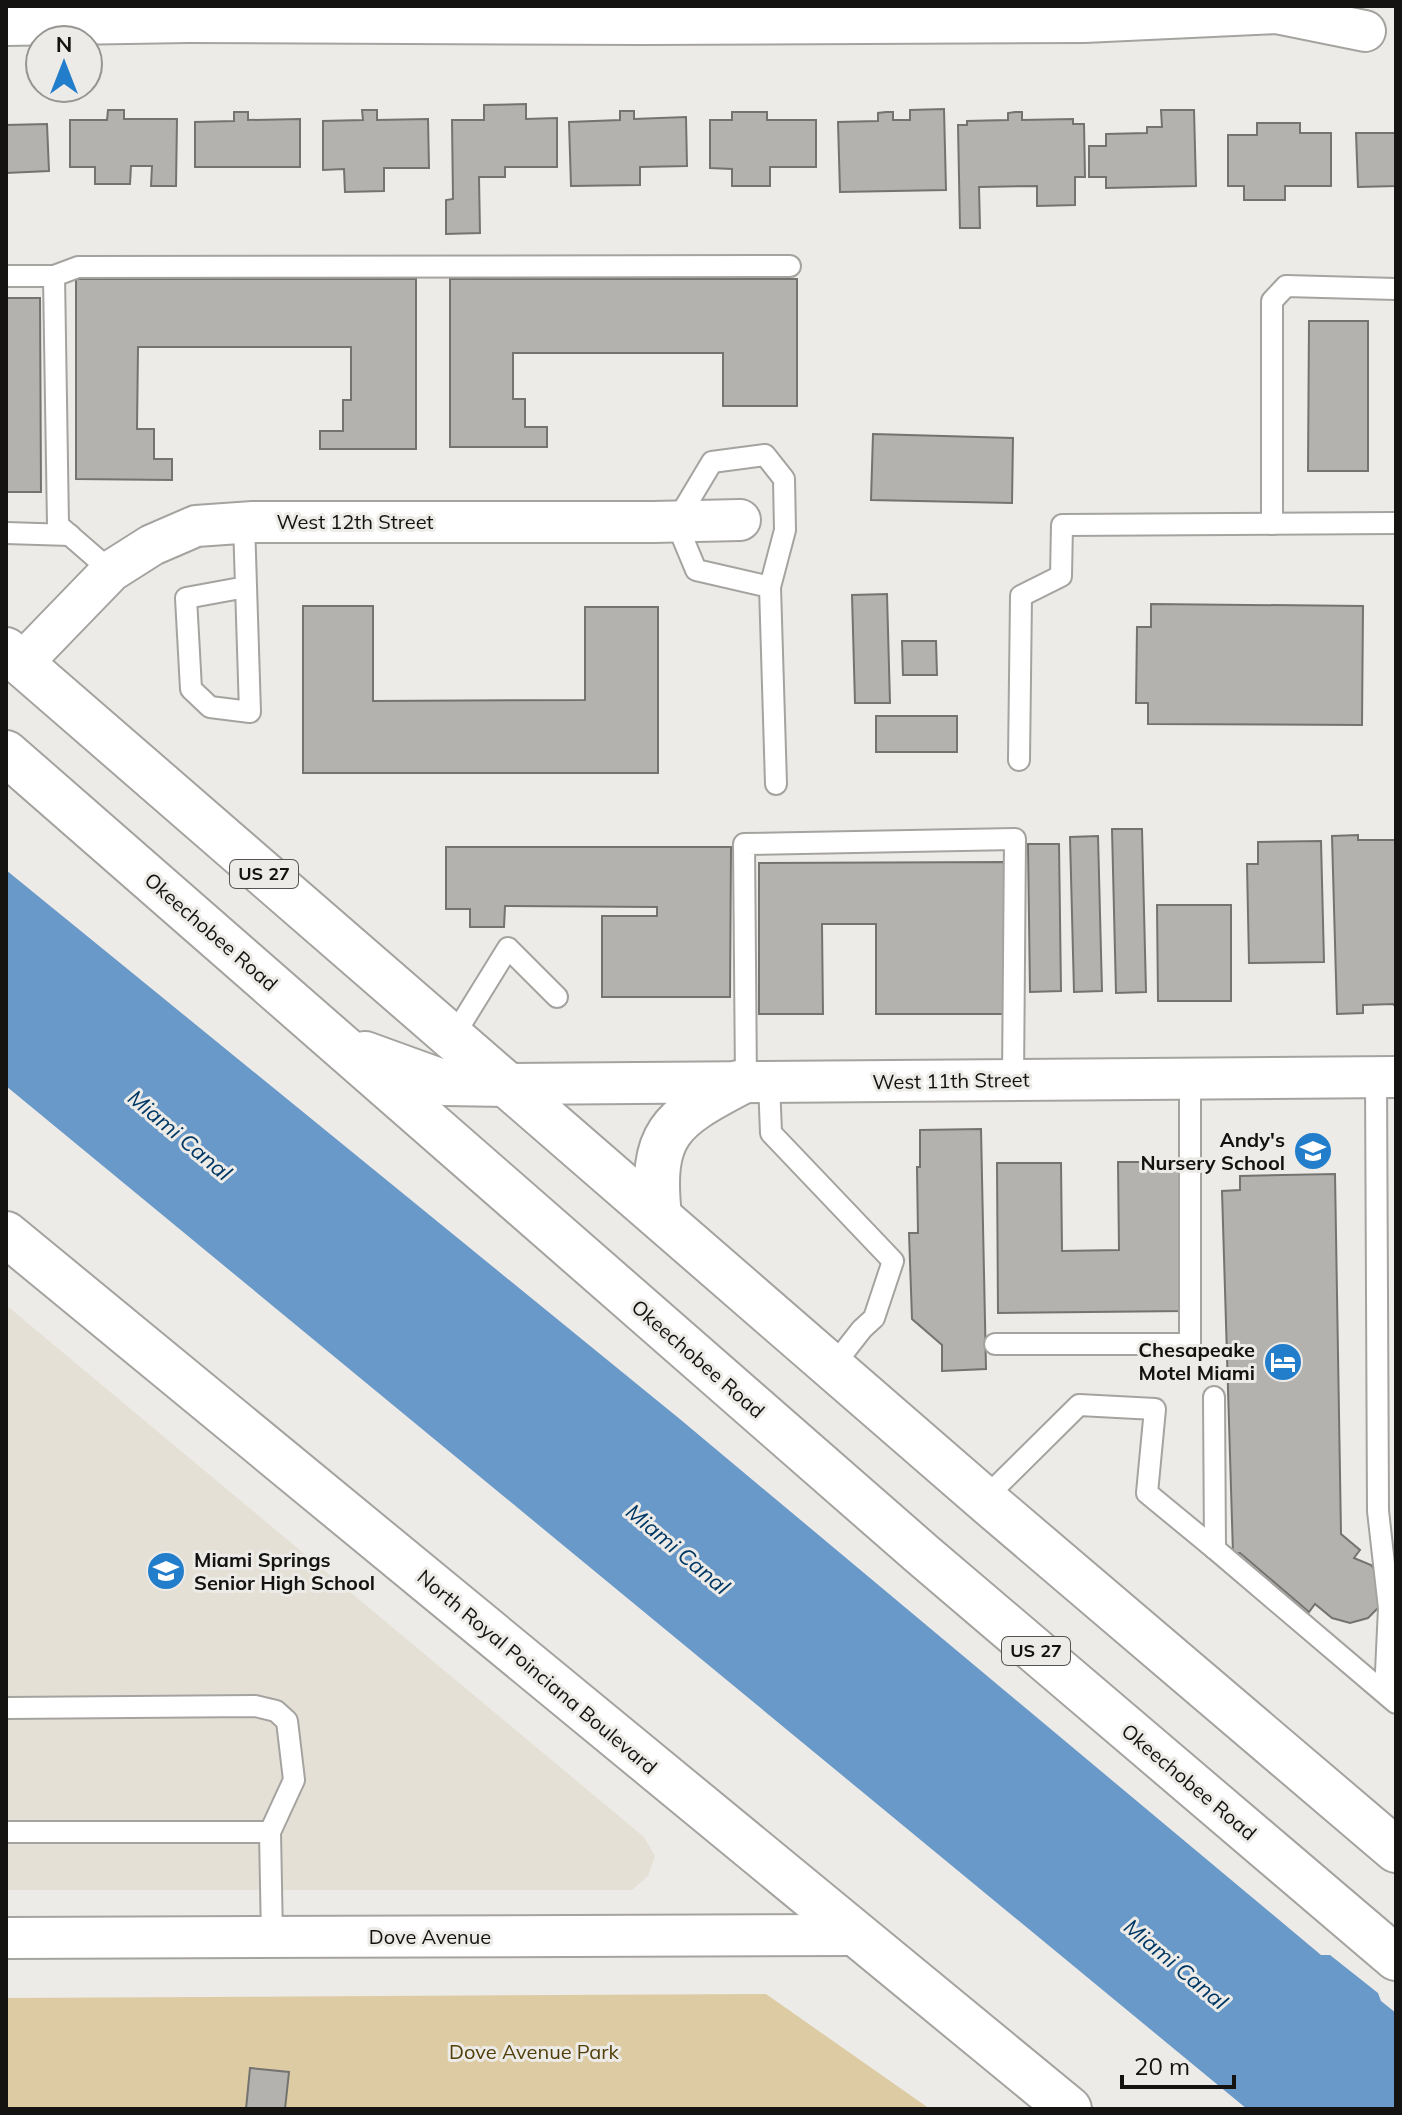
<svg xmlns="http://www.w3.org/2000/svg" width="1402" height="2115" font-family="Mulish,sans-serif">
<rect width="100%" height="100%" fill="#edebe7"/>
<path fill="#e5e0d5" d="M6 1305 644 1837 655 1856 648 1876 632 1890H6Z"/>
<path fill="#ddcba3" d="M766 1994 930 2109H6V1998Z"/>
<path fill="#6999c9" d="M6 870 681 1420 1321 1955H1330L1378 1993 1381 2001 1396 2013V2109H1247L6 1086Z"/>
<g fill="#b3b2ae" stroke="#747370" stroke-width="2">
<path d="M526 104V119L557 118V167H505V177H479L480 233 446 234V200L453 199 452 120H484V105Z"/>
<path d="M944 109 946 190 840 192 838 122 878 121V113L886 112H893V120H910V110Z"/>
<path d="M108 110H124V119H177L176 186H151L152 166H131L130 184H95V167H70V120H107Z"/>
<path d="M362 110H377V120L428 119 429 168H384V191L345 192 344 169 323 170V121L363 120Z"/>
<path d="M1161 110H1194L1196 186 1106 188V177H1089V146H1106V134L1147 133V127H1162Z"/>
<path d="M620 111H634V119L686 117 687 166 640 167V185L571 186 569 122 620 120Z"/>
<path d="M234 112H248V120L300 119V167H195V122L234 121Z"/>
<path d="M732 112H767V120H816V167H770V186H732V169L710 168V120H732Z"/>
<path d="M1015 112H1022V120L1073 119V124H1084L1085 177H1075V205L1037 206V186L979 187 980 228H960L958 125H967V121L1008 120V113Z"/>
<path d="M1257 123H1300V133H1331V186H1285V200H1244V186H1228V135H1257Z"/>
<path d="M47 124 49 171 6 173V125Z"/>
<path d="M1356 133H1396V186L1358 187Z"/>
<path d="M76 279H416V449H320V431H343V400H351V347H138L137 429H154V459H172V480L76 479Z"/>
<path d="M450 279H797V406H723V353H513V399H525V427H547V447H450Z"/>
<path d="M6 298H40L41 492H6Z"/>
<path d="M1309 321H1368V471H1308Z"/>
<path d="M873 434 1013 438 1012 503 871 500Z"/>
<path d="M887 594 890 703H855L852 595Z"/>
<path d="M1151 604 1363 606 1362 725 1148 724V703H1136L1137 627H1151Z"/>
<path d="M303 606H373V701L585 700V607H658V773H303Z"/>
<path d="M902 641H936L937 675H903Z"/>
<rect x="876" y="716" width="81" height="36"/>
<path d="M1112 829H1142L1146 992 1116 993Z"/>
<path d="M1358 835V840H1395L1396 1007 1393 1004 1363 1005V1013L1337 1014 1332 836Z"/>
<path d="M1098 836 1102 991 1074 992 1070 837Z"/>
<path d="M1321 841 1324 962 1249 963 1247 864H1258V842Z"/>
<path d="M1028 844H1059L1061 991 1030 992Z"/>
<path d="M446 847H731L730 997H602V916H657V907L505 906 504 927H470V909H446Z"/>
<path d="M1004 862 1005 1014H876V924H822L823 1014H759V863Z"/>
<path d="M1157 905H1231V1001H1158Z"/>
<path d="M981 1129 986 1369 942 1371V1345L912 1319 909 1233H918L917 1167H920V1130Z"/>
<path d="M1118 1162H1184L1185 1311 998 1313 997 1163H1061L1062 1251 1119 1250Z"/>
<path d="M1335 1174 1341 1534 1360 1550 1354 1558 1371 1565 1380 1577 1382 1600 1378 1608 1368 1618 1350 1623 1332 1618 1315 1604 1309 1612 1240 1553 1233 1554 1222 1191 1240 1190V1176Z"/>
<path d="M250 2068 289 2072 285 2109H246Z"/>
</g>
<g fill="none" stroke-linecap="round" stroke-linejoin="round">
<g stroke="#a5a3a0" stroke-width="24">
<g id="lane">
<path d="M6 276H54L58 525 111 571"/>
<path d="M54 276 78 267 790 266"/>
<path d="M244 523 250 712 210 707 191 689 186 598 246 587"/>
<path d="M1272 524V301L1286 286 1396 289"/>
<path d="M6 533 70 535"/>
<path d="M770 587 785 530 784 479 765 455 712 462 676 522 696 570 770 587 776 784"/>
<path d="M1019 760 1021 596 1061 576 1062 525 1396 523"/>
<path d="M453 1037 508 948 557 997"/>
<path d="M1376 1077 1378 1511 1389 1608 1385 1693"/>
<path d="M746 1083 744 844 1015 839 1013 1080"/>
<path d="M769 1083 771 1133 893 1261 874 1318 862 1329 833 1366"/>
<path d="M995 1344H1190V1079"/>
<path d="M984 1499 1079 1405 1155 1409 1147 1493 1215 1549 1214 1397"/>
<path d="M1215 1549 1396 1703"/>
<path d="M6 1708 255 1706 276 1711 287 1721 294 1780 270 1832 272 1938"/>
<path d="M6 1832H270"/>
</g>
</g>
<g stroke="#a5a3a0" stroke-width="44">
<g id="street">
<path d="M6 25 188 22 643 24 1084 22 1276 13 1365 31"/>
<path d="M21 664 111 571 152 545 196 526 253 522H653L740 520"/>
<path d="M507 1084 1396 1077"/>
<path d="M6 1938 854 1935"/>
</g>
</g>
<g stroke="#a5a3a0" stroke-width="48">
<path id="secondary" d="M6 1234 1069 2109"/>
</g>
<g stroke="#a5a3a0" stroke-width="48">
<g id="highway">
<path d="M6 650 984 1499 1396 1850"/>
<path d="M6 753 923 1555 1396 1958"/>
<path d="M365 1054 445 1083 507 1084"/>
<path d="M659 1216C650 1134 670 1119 739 1083"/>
</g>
</g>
<use href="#lane" stroke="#fff" stroke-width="20"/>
<use href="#street" stroke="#fff" stroke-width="40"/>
<use href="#secondary" stroke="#fff" stroke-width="44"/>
<use href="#highway" stroke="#fff" stroke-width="44"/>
</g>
<defs>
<g id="school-disc" transform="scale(2)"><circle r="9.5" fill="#227dca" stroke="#edebe7"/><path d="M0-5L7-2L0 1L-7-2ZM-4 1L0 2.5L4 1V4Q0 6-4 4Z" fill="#fff"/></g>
<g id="hotel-disc" transform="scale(2)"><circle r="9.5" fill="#227dca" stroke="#edebe7"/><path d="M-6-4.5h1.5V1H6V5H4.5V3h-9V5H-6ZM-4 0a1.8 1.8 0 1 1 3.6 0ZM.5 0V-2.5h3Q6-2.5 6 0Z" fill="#fff"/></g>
</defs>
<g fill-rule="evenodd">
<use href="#school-disc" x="1313" y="1151"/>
<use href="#hotel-disc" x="1283" y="1362"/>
<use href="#school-disc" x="166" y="1571"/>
</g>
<g text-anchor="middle" stroke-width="6" stroke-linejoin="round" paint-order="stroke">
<g fill="#edebe7" stroke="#555452" stroke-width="2">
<rect x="230" y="860" width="68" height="28" rx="6"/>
<rect x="1002" y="1637" width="68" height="28" rx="6"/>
</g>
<g font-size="18" font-weight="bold" fill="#141312">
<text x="264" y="880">US 27</text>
<text x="1036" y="1657">US 27</text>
</g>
<g font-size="20" fill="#141312" stroke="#edebe7">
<text x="355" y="529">West 12th Street</text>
<text transform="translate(211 932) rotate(41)" y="7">Okeechobee Road</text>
<text transform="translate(951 1081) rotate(-1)" y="7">West 11th Street</text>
<text transform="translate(698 1359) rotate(41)" y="7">Okeechobee Road</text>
<text transform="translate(537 1672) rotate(40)" y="7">North Royal Poinciana Boulevard</text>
<text transform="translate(1189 1782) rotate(40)" y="7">Okeechobee Road</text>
<text x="430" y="1944">Dove Avenue</text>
</g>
<g font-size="20" font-weight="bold" fill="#141312" stroke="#edebe7" text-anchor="end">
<text x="1285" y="1147">Andy's<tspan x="1285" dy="23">Nursery School</tspan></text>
<text x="1255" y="1357">Chesapeake<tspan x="1255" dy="23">Motel Miami</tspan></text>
<text x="194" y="1567" text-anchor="start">Miami Springs<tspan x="194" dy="23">Senior High School</tspan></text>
</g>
<g font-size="20" fill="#513e09" stroke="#edebe7">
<text x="534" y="2059">Dove Avenue Park</text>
</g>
<g font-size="22" font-style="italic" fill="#003865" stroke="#edebe7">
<text transform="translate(180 1135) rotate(40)" y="8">Miami Canal</text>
<text transform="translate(678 1549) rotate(40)" y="8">Miami Canal</text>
<text transform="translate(1176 1964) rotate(40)" y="8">Miami Canal</text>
</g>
</g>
<rect width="1402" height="2115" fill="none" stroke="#141312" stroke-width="16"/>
<g transform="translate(64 64)"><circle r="38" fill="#edebe7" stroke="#969592" stroke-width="2"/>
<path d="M0-6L14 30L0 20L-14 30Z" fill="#227dca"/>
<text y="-12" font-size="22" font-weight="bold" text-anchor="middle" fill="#141312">N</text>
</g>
<path d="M1122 2075v12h112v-12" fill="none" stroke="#141312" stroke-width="4"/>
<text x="1134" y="2075" font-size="24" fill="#141312" stroke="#edebe7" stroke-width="6" paint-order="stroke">20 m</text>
</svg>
